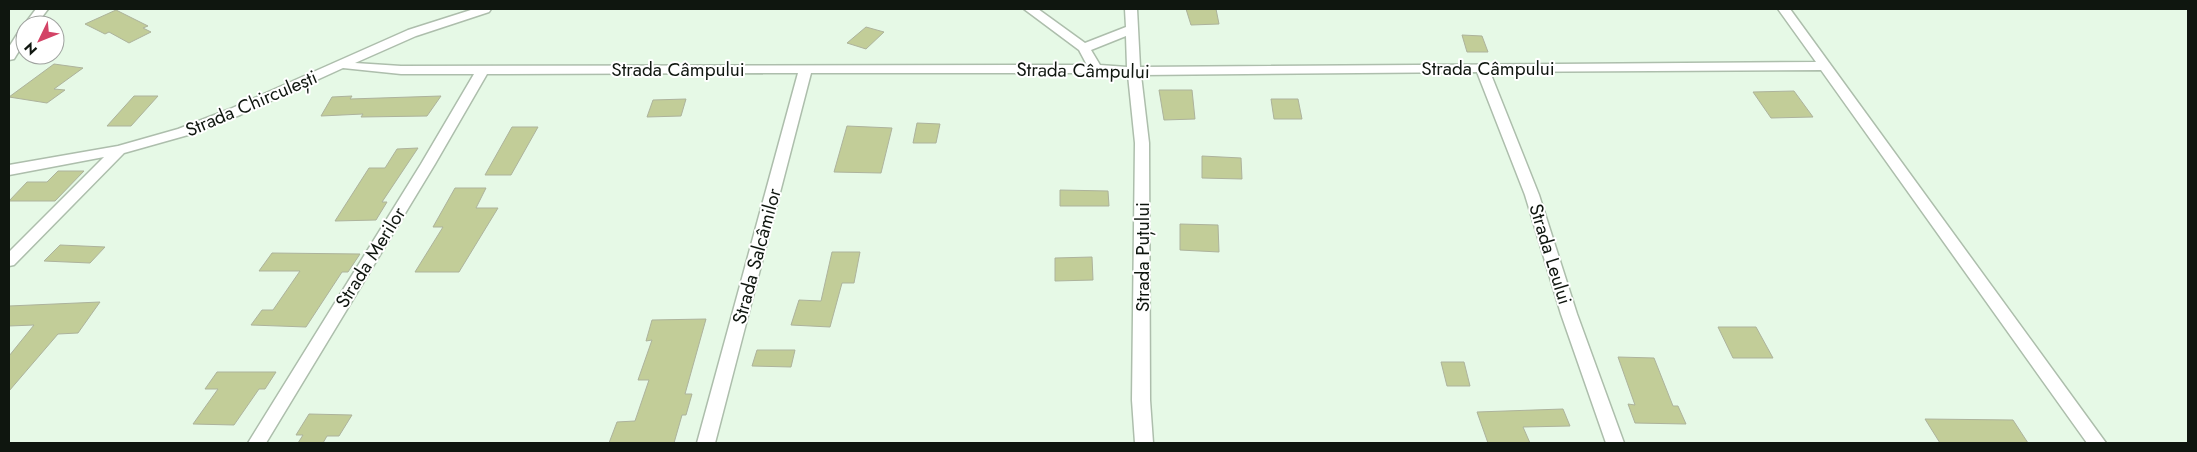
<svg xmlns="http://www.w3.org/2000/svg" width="2197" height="452" font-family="Jost,sans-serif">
<rect width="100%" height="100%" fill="#e6f9e6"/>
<g fill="#c2cd98" stroke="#adb39c">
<path d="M1186 9H1216L1219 24 1191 25Z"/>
<path d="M116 10 148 26 143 28 151 32 129 43 109 32 105 34 85 24Z"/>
<path d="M866 27 884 32 866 49 847 43Z"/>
<path d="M1462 35 1482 36 1488 52H1467Z"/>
<path d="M54 64 83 68 54 89 65 90 47 103 9 97Z"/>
<path d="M1159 90H1192L1195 119 1164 120Z"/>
<path d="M1794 91 1813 117 1771 118 1753 92Z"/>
<path d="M134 96H158L131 126H107Z"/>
<path d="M352 96 350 99 441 96 427 116 361 117 363 114 321 116 332 97Z"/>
<path d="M686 99 681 116 647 117 653 100Z"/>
<path d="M1271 99H1298L1302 119H1274Z"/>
<path d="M917 123 940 124 936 143H913Z"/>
<path d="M847 126 892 128 881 173 834 172Z"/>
<path d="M512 127H538L511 175H485Z"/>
<path d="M418 148 382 202H387L376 220 335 221 369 168H385L397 149Z"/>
<path d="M1202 156 1241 158 1242 179 1202 178Z"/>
<path d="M58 171H84L55 201H9L27 182H47Z"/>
<path d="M455 188H486L476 208H498L459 272H415L443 227H433Z"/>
<path d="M1060 190 1108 191 1109 206H1060Z"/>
<path d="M1180 224 1218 225 1219 252 1180 250Z"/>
<path d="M60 245 105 247 90 263 44 261Z"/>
<path d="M832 252H860L854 283H842L830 327 791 325 799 300 821 301Z"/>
<path d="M272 253 360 254 348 272H342L306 327 251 325 262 310H273L300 271H259Z"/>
<path d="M1092 257 1093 280 1055 281V258Z"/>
<path d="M100 302 78 333 58 334 9 391V356L34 325 9 326V306Z"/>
<path d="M706 319 685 394H692L686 415H682L674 443H609L617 422 635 421 649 380H638L652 340 646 341 652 320Z"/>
<path d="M1718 327H1756L1773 358H1733Z"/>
<path d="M757 350H795L791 367 752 366Z"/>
<path d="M1618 357 1654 358 1673 406H1678L1686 424 1635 423 1628 404 1635 405Z"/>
<path d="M1441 362H1464L1470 386H1447Z"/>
<path d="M217 372H276L265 389H259L234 425 193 424 218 389H205Z"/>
<path d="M1563 409 1570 426 1523 427 1530 443H1488L1477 412Z"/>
<path d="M309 414 352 415 339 436H327L323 443H298L303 435H296Z"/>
<path d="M1925 419 2013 420 2028 443H1940Z"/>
</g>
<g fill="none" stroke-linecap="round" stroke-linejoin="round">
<g stroke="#adbeac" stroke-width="3">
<g id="street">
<path d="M36 9H48L36 25H25V27L24 25Z"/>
<path d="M474 9H491L489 12 416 36 355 63 401 66 1087 65 1079 50 1024 9H1038L1085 43 1126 27 1125 9H1137L1140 67 1816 62 1778 9H1790L2106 443H2087L1821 70 1490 72 1539 195 1577 314 1624 443H1606L1561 314 1525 195 1477 72 1141 75 1149 143 1150 400 1153 443H1135L1132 400 1135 143 1128 75 1095 73H811L715 443H697L798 73 487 74 435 164 266 443H248L421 164 474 74H401L343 68 240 115 188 135 124 153 14 265 9 266V252L104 157 9 175V165L118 146 178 129 230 109 408 30ZM1126 36 1127 67 1100 65 1091 50Z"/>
<path d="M25 27V41L14 59 9 60V47L21 28Z"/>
</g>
</g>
<use href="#street" fill="#fff" fill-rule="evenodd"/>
</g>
<g text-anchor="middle" stroke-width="4" stroke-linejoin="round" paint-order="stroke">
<g font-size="19" fill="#0f160f" stroke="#fff">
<text x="1488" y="75">Strada Câmpului</text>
<text x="678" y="76">Strada Câmpului</text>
<text transform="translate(1083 70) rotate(1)" y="7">Strada Câmpului</text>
<text transform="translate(251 103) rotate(-23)" y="7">Strada Chirculești</text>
<text transform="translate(1551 254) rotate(73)" y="7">Strada Leului</text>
<text transform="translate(756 256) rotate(-75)" y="7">Strada Salcâmilor</text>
<text transform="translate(370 257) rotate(-58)" y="7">Strada Merilor</text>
<text transform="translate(1142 257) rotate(-90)" y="7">Strada Puțului</text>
</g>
</g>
<rect width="2197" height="452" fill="none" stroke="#0f160f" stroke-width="20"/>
<g transform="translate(40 40) rotate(227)"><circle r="24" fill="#ffffff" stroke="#9fa29f"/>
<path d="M0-4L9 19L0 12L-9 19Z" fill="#d34366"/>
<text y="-8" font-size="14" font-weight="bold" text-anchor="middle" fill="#0f160f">N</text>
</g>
</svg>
